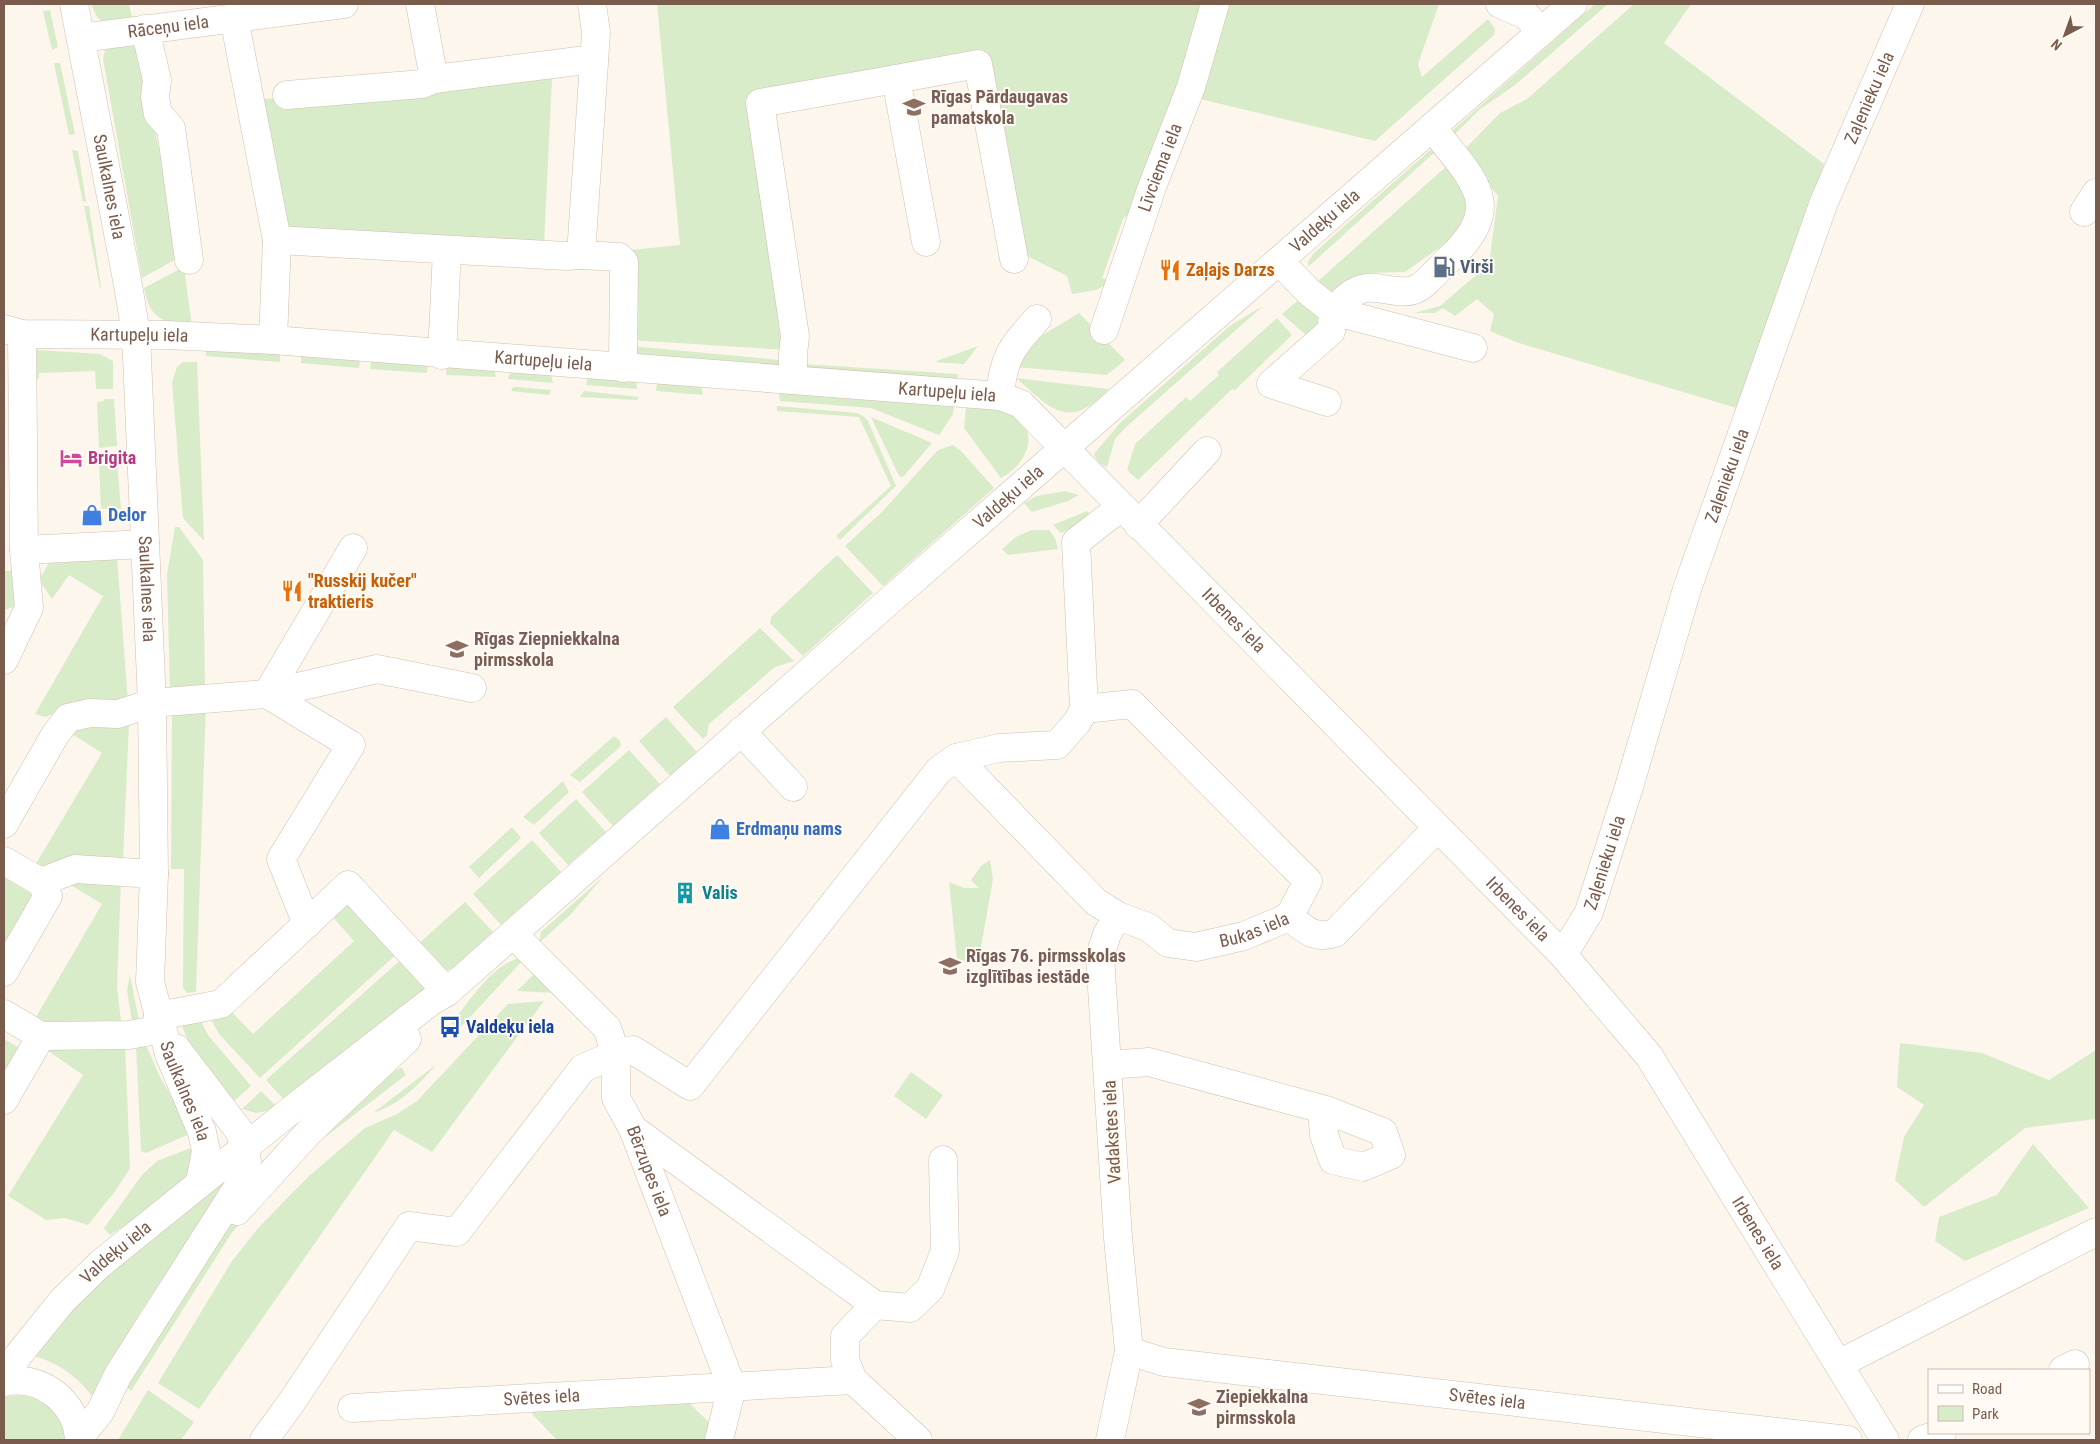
<svg xmlns="http://www.w3.org/2000/svg" width="2100" height="1444" font-family="'Roboto Condensed',sans-serif">
<rect width="100%" height="100%" fill="#fdf6ec"/>
<g fill="#d8ecc9">
<path d="M91 4H129L133 22 105 24 97 17Z"/>
<path d="M657 4H1205L1133 209 1123 219 1102 278 1112 282 1096 290 1072 294 1067 276 1023 254 986 52 748 95 791 348 786 350 631 340V250L680 245Z"/>
<path d="M1228 4H1439L1418 64 1422 77 1488 19 1495 29 1494 35 1375 141 1200 99Z"/>
<path d="M1595 4H1608L1515 85 1479 110 1453 136 1454 129Z"/>
<path d="M1634 4H1691L1664 43 1824 164 1740 409 1516 342 1490 331 1494 314 1477 299 1455 316 1443 308 1435 313H1414L1440 306 1489 264 1498 196 1462 152 1500 113 1527 99Z"/>
<path d="M50 10 58 47 52 50 43 11Z"/>
<path d="M136 41 182 256 142 278 103 59 105 50 113 46Z"/>
<path d="M54 63H60L75 134 69 135Z"/>
<path d="M552 78 544 244 284 234 263 99Z"/>
<path d="M72 150 78 151 86 201 83 202Z"/>
<path d="M1434 150 1436 151 1308 267V262L1314 253 1429 151Z"/>
<path d="M1449 164 1463 182 1470 212 1454 237 1405 272 1367 273 1336 294 1328 293 1316 283Z"/>
<path d="M84 206H89L101 287 100 288Z"/>
<path d="M184 267 192 326C163 322 150 320 144 288Z"/>
<path d="M1301 298 1322 319 1321 327 1308 337 1282 314Z"/>
<path d="M1263 306 1125 428 1115 439 1107 467 1099 463 1094 454 1120 423 1231 325Z"/>
<path d="M1079 313 1125 360 1107 375 1015 367 1041 336Z"/>
<path d="M1277 318 1292 335 1235 390 1232 389 1138 480 1127 470 1135 444 1186 397 1190 401 1219 375 1217 372Z"/>
<path d="M631 346 790 361 787 366 640 359Z"/>
<path d="M978 346 964 364 934 362Z"/>
<path d="M206 347 280 353V362L206 356Z"/>
<path d="M37 350 100 354 113 361V389H96L95 371 39 373V379L34 378Z"/>
<path d="M301 355 360 361 359 368 301 363Z"/>
<path d="M371 361 428 366 427 373 370 369Z"/>
<path d="M183 362H197L204 541 183 518 172 382 177 367Z"/>
<path d="M803 364 958 374 957 383 802 372Z"/>
<path d="M447 366 494 369 496 377 446 375Z"/>
<path d="M513 371 551 375 553 383 508 379 509 375Z"/>
<path d="M588 377 636 382 637 389 586 385Z"/>
<path d="M1016 378 1109 389C1069 431 1052 410 1016 378Z"/>
<path d="M657 383 701 386 703 395 656 391Z"/>
<path d="M513 387H518L551 390 549 395 511 391Z"/>
<path d="M584 391 639 397 637 400 580 397Z"/>
<path d="M779 393 954 406 953 414 939 435 871 408 780 401Z"/>
<path d="M104 399H114L117 446 99 448 97 402 104 401Z"/>
<path d="M777 406 857 413 863 416 868 421 896 486 840 540 836 536 891 486 859 417 777 411Z"/>
<path d="M966 408C979 409 996 408 1008 413 1044 427 1027 465 1001 478L964 428Z"/>
<path d="M871 417 932 443 903 477 899 476Z"/>
<path d="M953 445 961 451 994 488 883 586 845 546 882 512 938 450Z"/>
<path d="M117 461 121 509H101L99 462Z"/>
<path d="M1065 491 1079 495 1068 501 1032 512 1024 503 1037 496Z"/>
<path d="M1087 511 1094 517 1077 527 1061 533 1053 525Z"/>
<path d="M175 527H179L203 560 205 686 170 691 167 574Z"/>
<path d="M1031 530H1049L1055 538 1058 549 1008 555 1002 549 1016 537Z"/>
<path d="M837 555 873 593 803 656 770 623 771 617Z"/>
<path d="M53 556H117L128 703 85 702 45 717 35 714 103 596 69 575 52 599 39 580Z"/>
<path d="M4 571H16L17 606 4 610Z"/>
<path d="M760 628 794 661 775 667 709 724 707 735 703 739 673 707Z"/>
<path d="M206 704 196 992 187 993 183 988 184 869H171L172 707Z"/>
<path d="M666 717 697 752 670 776 639 741Z"/>
<path d="M129 723 123 861 43 871 34 867 102 753 69 732 79 725Z"/>
<path d="M614 736 620 741 621 746 580 782 570 775Z"/>
<path d="M629 750 660 784 613 826 582 792Z"/>
<path d="M563 781 569 792 534 825 523 817Z"/>
<path d="M576 799 606 832 568 865 539 833Z"/>
<path d="M512 827 521 838 479 878 469 867Z"/>
<path d="M532 840 561 872 502 926 473 894Z"/>
<path d="M990 860 993 879 978 964 957 959 949 882 964 888H979L971 880 981 866Z"/>
<path d="M80 876 121 880 117 987 121 1021 40 1022 35 1019 102 904 69 884Z"/>
<path d="M604 876 571 914 539 943 541 932Z"/>
<path d="M4 878 40 899 4 961Z"/>
<path d="M465 902 493 932 454 968 445 971 415 947Z"/>
<path d="M350 903 400 951 260 1078 219 1034 208 1014 229 1009 253 1034 354 941 330 914 338 906Z"/>
<path d="M405 956 425 988 422 996 287 1103 266 1080Z"/>
<path d="M521 958 524 959 458 1030 451 1024C468 1003 494 962 521 958Z"/>
<path d="M538 970 556 993 517 991Z"/>
<path d="M130 975 139 1021 132 1022 127 990Z"/>
<path d="M544 1001 432 1152 394 1130 199 1409 158 1383 232 1261 259 1227 308 1177 365 1128 397 1114 417 1101 508 1004Z"/>
<path d="M180 1021H201L208 1035 251 1086 234 1101 189 1043Z"/>
<path d="M4 1039 23 1050 4 1090Z"/>
<path d="M145 1043 160 1077 192 1133 146 1153 141 1151 136 1044Z"/>
<path d="M1900 1043 1982 1053 2049 1080 2096 1050V1119L2025 1128 1924 1207 1895 1180 1904 1137 1924 1105 1897 1087Z"/>
<path d="M55 1044H125L130 1168 116 1190 88 1225 65 1218 46 1220 8 1196 83 1075 47 1050Z"/>
<path d="M437 1064C418 1085 401 1104 373 1113Z"/>
<path d="M401 1067 406 1075 325 1137 318 1131 363 1092Z"/>
<path d="M911 1072 943 1095 926 1119 894 1096Z"/>
<path d="M261 1091 279 1109 256 1113 242 1109Z"/>
<path d="M311 1141 315 1146 250 1210 231 1234 131 1391 125 1386 226 1230 267 1182Z"/>
<path d="M2033 1144 2089 1208 1965 1261 1935 1241 1939 1217 1997 1195Z"/>
<path d="M196 1146C194 1156 193 1168 188 1176 174 1197 132 1221 110 1235L104 1228 142 1175 157 1161Z"/>
<path d="M224 1180 228 1183 141 1311 113 1358 96 1401C79 1378 59 1362 30 1355L96 1285Z"/>
<path d="M148 1390 194 1422 181 1440H118Z"/>
<path d="M20 1395C46 1399 62 1414 66 1440H4V1397Z"/>
<path d="M688 1402 713 1426 710 1440H557L533 1415 530 1405Z"/>
</g>
<g fill="none" stroke-linecap="round" stroke-linejoin="round">
<g stroke="#d1beb0" stroke-width="29">
<g id="minor">
<path id="s1" d="M74 4 128 285 136 334 152 703 154 874 150 982 169 1054 202 1132 206 1151 200 1182"/>
<path d="M1500 4 1526 15 1541 32"/>
<path d="M234 18 277 240 566 256 581 255 596 33 592 4"/>
<path d="M145 29 157 80 155 97 158 114 171 128 189 260"/>
<path id="s2" d="M81 38 344 4"/>
<path d="M434 79 594 59"/>
<path d="M896 79 978 64 1014 259"/>
<path d="M287 95 422 84 434 79 420 4"/>
<path d="M2084 212 2096 193"/>
<path d="M581 255 619 257 624 262 623 368"/>
<path d="M1279 261 1309 292 1333 311 1473 348"/>
<path id="s3" d="M4 329 22 334 167 335 273 340 1000 396 1021 404 1563 955 1649 1056 1885 1440"/>
<path id="s4" d="M1104 330 1152 187 1191 87 1215 4"/>
<path d="M273 340 277 240"/>
<path d="M442 355 447 251"/>
<path d="M793 380V354L795 336 760 103 896 79 926 242"/>
<path d="M1000 396C1003 358 1012 346 1037 319"/>
<path d="M1327 402 1271 384 1331 331C1333 313 1333 311 1346 298 1371 275 1394 299 1416 289 1426 285 1441 266 1450 258 1509 204 1469 177 1432 127"/>
<path d="M1138 525 1207 451"/>
<path d="M24 550 145 544"/>
<path d="M4 660 29 608 24 550 22 334"/>
<path d="M1084 709 1132 704 1308 881 1289 917"/>
<path d="M741 731 793 787"/>
<path d="M956 758 999 748 1057 745 1078 721 1084 709 1076 542 1121 507"/>
<path d="M4 824 55 735 68 718 90 713 118 714 152 703 267 694 377 669 472 688"/>
<path d="M4 861 41 882 48 896 4 972"/>
<path d="M41 882 75 869 154 874"/>
<path d="M307 924 281 859 351 745 267 694 353 548"/>
<path id="s5" d="M513 934 607 1028 616 1054V1098L633 1129 732 1387 719 1440"/>
<path id="s6" d="M1563 955 1589 912 1629 787 1687 589 1824 202 1910 4"/>
<path d="M4 1014 41 1036 129 1035 162 1029"/>
<path d="M158 1016 221 1004 348 885 447 992"/>
<path d="M1108 1065 1149 1062 1326 1110 1383 1132 1391 1155 1363 1167 1333 1160 1324 1135 1322 1109"/>
<path d="M4 1100 41 1036"/>
<path d="M633 1129 875 1305 845 1336V1360L853 1380 918 1440"/>
<path d="M237 1211 309 1132 407 1039"/>
<path d="M875 1305 910 1308 930 1289 945 1251 943 1160"/>
<path id="s7" d="M1129 1351 1164 1362 1848 1440"/>
<path d="M1839 1364 2096 1232"/>
<path d="M2063 1370 2075 1364"/>
<path id="s8" d="M4 1373 62 1301 100 1264 290 1111 430 1002 447 992 888 602 1573 4"/>
<path d="M4 1382C41 1374 77 1402 79 1440"/>
<path id="s9" d="M352 1408 853 1380"/>
<path d="M79 1438 100 1412 118 1375 243 1179 247 1161 240 1132 176 1048"/>
<path id="s10" d="M264 1440 291 1403 409 1226 457 1232 583 1068 616 1054 633 1050 690 1086 939 770 956 758 1096 902 1118 916 1148 927 1168 943 1196 947 1244 936 1289 917C1305 929 1314 940 1335 933L1437 828"/>
<path d="M1110 1440 1129 1351 1118 1238 1100 956 1107 934 1118 916"/>
<path d="M1922 1440 1942 1433"/>
</g>
</g>
<use href="#minor" stroke="#fff" stroke-width="28"/>
</g>
<defs>
<g id="school-bare" transform="scale(1.725)"><path d="M0-5L7-2L0 1L-7-2ZM-4 1L0 2.5L4 1V4Q0 6-4 4Z" fill="#8d6e63" stroke="#fffaf3" stroke-width="2.5" paint-order="stroke"/></g>
<g id="fuel-bare" transform="scale(1.725)"><path d="M-5.5-6h7V0h2V4h1.3V-2.5L3-4.5l.8-.8L6-3V5H2.5V1h-1V6h-7ZM-4.2-4.7v3.2H.2V-4.7Z" fill="#5c6f8a" stroke="#fffaf3" stroke-width="2.5" paint-order="stroke"/></g>
<g id="restaurant-bare" transform="scale(1.725)"><path d="M-5-6h1v4h1v-4h1v4h1v-4h1v5L-1.5 .5V6h-2V.5L-5-1ZM5-6V6H3V1.5H1.5Q1.5-4 5-6Z" fill="#e8710a" stroke="#fffaf3" stroke-width="2.5" paint-order="stroke"/></g>
<g id="hotel-bare" transform="scale(1.725)"><path d="M-6-4.5h1.5V1H6V5H4.5V3h-9V5H-6ZM-4 0a1.8 1.8 0 1 1 3.6 0ZM.5 0V-2.5h3Q6-2.5 6 0Z" fill="#d1479c" stroke="#fffaf3" stroke-width="2.5" paint-order="stroke"/></g>
<g id="shop-bare" transform="scale(1.725)"><path d="M-5-2.5h2.3a2.7 3.5 0 0 1 5.4 0H5L5.5 6h-11ZM-1.5-2.5h3a1.5 2.3 0 0 0-3 0Z" fill="#3f7fe0" stroke="#fffaf3" stroke-width="2.5" paint-order="stroke"/></g>
<g id="building-bare" transform="scale(1.725)"><path d="M-4-6H4V6H1V3H-1V6H-4ZM-2.5-4.3h1.7v1.8h-1.7ZM.8-4.3h1.7v1.8H.8ZM-2.5-1h1.7V.8h-1.7ZM.8-1h1.7V.8H.8Z" fill="#0f9aa8" stroke="#fffaf3" stroke-width="2.5" paint-order="stroke"/></g>
<g id="bus-bare" transform="scale(1.725)"><path d="M-5-6H5V4H4V6H2V4H-2V6H-4V4H-5ZM-3.5-4V0h7V-4ZM-3.5 1.2v1.5H-2V1.2ZM2 1.2v1.5H3.5V1.2Z" fill="#1a4fb4" stroke="#fffaf3" stroke-width="2.5" paint-order="stroke"/></g>
</defs>
<g fill-rule="evenodd">
<use href="#school-bare" x="914" y="107"/>
<use href="#fuel-bare" x="1444" y="267"/>
<use href="#restaurant-bare" x="1170" y="270"/>
<use href="#hotel-bare" x="71" y="458"/>
<use href="#shop-bare" x="92" y="515"/>
<use href="#restaurant-bare" x="292" y="591"/>
<use href="#school-bare" x="457" y="649"/>
<use href="#shop-bare" x="720" y="829"/>
<use href="#building-bare" x="685" y="893"/>
<use href="#school-bare" x="950" y="966"/>
<use href="#bus-bare" x="450" y="1027"/>
<use href="#school-bare" x="1199" y="1407"/>
</g>
<g text-anchor="middle" stroke-width="4" stroke-linejoin="round" paint-order="stroke">
<g font-size="18" fill="#7a5c4d" stroke="#fffaf3">
<text dy="6" stroke="none"><textPath href="#s2" startOffset="88">Rāceņu iela</textPath></text>
<text dy="6" stroke="none"><textPath href="#s6" startOffset="912">Zaļenieku iela</textPath></text>
<text dy="6" stroke="none"><textPath href="#s4" startOffset="172">Līvciema iela</textPath></text>
<text dy="6" stroke="none"><textPath href="#s1" startOffset="186">Saulkalnes iela</textPath></text>
<text dy="6" stroke="none"><textPath href="#s8" startOffset="1755">Valdeķu iela</textPath></text>
<text dy="6" stroke="none"><textPath href="#s3" startOffset="136">Kartupeļu iela</textPath></text>
<text dy="6" stroke="none"><textPath href="#s3" startOffset="541">Kartupeļu iela</textPath></text>
<text dy="6" stroke="none"><textPath href="#s3" startOffset="946">Kartupeļu iela</textPath></text>
<text dy="6" stroke="none"><textPath href="#s6" startOffset="508">Zaļenieku iela</textPath></text>
<text dy="6" stroke="none"><textPath href="#s8" startOffset="1335">Valdeķu iela</textPath></text>
<text dy="6" stroke="none"><textPath href="#s1" startOffset="591">Saulkalnes iela</textPath></text>
<text dy="6" stroke="none"><textPath href="#s3" startOffset="1325">Irbenes iela</textPath></text>
<text dy="6" stroke="none"><textPath href="#s6" startOffset="102">Zaļenieku iela</textPath></text>
<text dy="6" stroke="none"><textPath href="#s3" startOffset="1730">Irbenes iela</textPath></text>
<text dy="6" stroke="none"><textPath href="#s10" startOffset="1431">Bukas iela</textPath></text>
<text dy="6" stroke="none"><textPath href="#s1" startOffset="1099">Saulkalnes iela</textPath></text>
<text transform="translate(1112 1132) rotate(-93)" y="6">Vadakstes iela</text>
<text dy="6" stroke="none"><textPath href="#s5" startOffset="285">Bērzupes iela</textPath></text>
<text dy="6" stroke="none"><textPath href="#s3" startOffset="2135">Irbenes iela</textPath></text>
<text dy="6" stroke="none"><textPath href="#s8" startOffset="165">Valdeķu iela</textPath></text>
<text dy="6" stroke="none"><textPath href="#s9" startOffset="190">Svētes iela</textPath></text>
<text dy="6" stroke="none"><textPath href="#s7" startOffset="362">Svētes iela</textPath></text>
</g>
<g font-size="18" font-weight="bold" fill="#785e54" stroke="#fffaf3" text-anchor="start">
<text x="931" y="103">Rīgas Pārdaugavas<tspan x="931" dy="21">pamatskola</tspan></text>
<text x="474" y="645">Rīgas Ziepniekkalna<tspan x="474" dy="21">pirmsskola</tspan></text>
<text x="966" y="962">Rīgas 76. pirmsskolas<tspan x="966" dy="21">izglītības iestāde</tspan></text>
<text x="1216" y="1403">Ziepiekkalna<tspan x="1216" dy="21">pirmsskola</tspan></text>
</g>
<g font-size="18" font-weight="bold" fill="#4e5e75" stroke="#fffaf3" text-anchor="start">
<text x="1460" y="273">Virši</text>
</g>
<g font-size="18" font-weight="bold" fill="#c56008" stroke="#fffaf3" text-anchor="start">
<text x="1186" y="276">Zaļajs Darzs</text>
<text x="308" y="587">"Russkij kučer"<tspan x="308" dy="21">traktieris</tspan></text>
</g>
<g font-size="18" font-weight="bold" fill="#b23c85" stroke="#fffaf3" text-anchor="start">
<text x="88" y="464">Brigita</text>
</g>
<g font-size="18" font-weight="bold" fill="#366cbe" stroke="#fffaf3" text-anchor="start">
<text x="108" y="521">Delor</text>
<text x="736" y="835">Erdmaņu nams</text>
</g>
<g font-size="18" font-weight="bold" fill="#0d838f" stroke="#fffaf3" text-anchor="start">
<text x="702" y="899">Valis</text>
</g>
<g font-size="18" font-weight="bold" fill="#164399" stroke="#fffaf3" text-anchor="start">
<text x="466" y="1033">Valdeķu iela</text>
</g>
</g>
<rect width="2100" height="1444" fill="none" stroke="#7a5c4d" stroke-width="10"/>
<rect x="1928" y="1369" width="162" height="65" fill="#fffaf3" stroke="#cabbb1"/>
<rect x="1938" y="1385" width="25" height="8" fill="#ffffff" stroke="#cabbb1"/>
<text x="1972" y="1394" font-size="15" fill="#7a5c4d">Road</text>
<rect x="1938" y="1406" width="25" height="15" fill="#d8ecc9" stroke="#cabbb1"/>
<text x="1972" y="1419" font-size="15" fill="#7a5c4d">Park</text>
<g transform="translate(2065 35) rotate(221)" stroke="#fffaf3" stroke-width="4" paint-order="stroke">
<path d="M0-4L9 19L0 12L-9 19Z" fill="#7a5c4d"/>
<text y="-8" font-size="14" font-weight="bold" text-anchor="middle" fill="#7a5c4d">N</text>
</g>
</svg>
